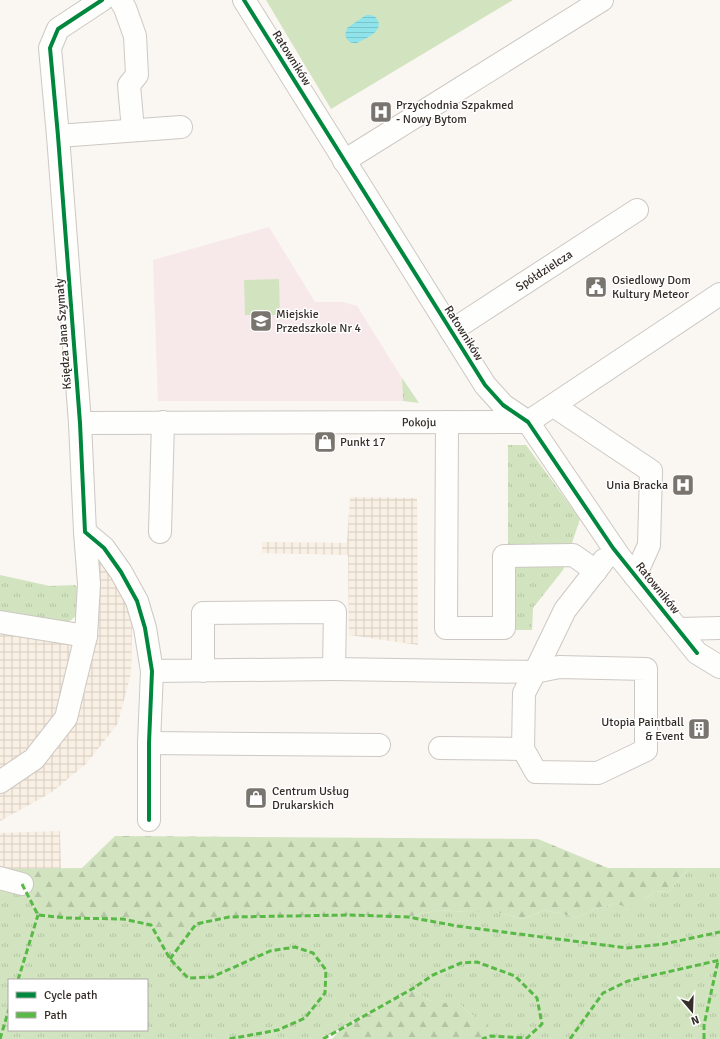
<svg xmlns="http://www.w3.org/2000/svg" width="720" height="1039" font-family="Signika,sans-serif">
<defs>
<pattern id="industrial-grid" width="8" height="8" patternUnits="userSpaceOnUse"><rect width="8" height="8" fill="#f9efe3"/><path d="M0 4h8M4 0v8" fill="none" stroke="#d6cdc3"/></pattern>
<pattern id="grass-tufts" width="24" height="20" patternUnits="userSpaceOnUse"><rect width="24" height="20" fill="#d2e4bf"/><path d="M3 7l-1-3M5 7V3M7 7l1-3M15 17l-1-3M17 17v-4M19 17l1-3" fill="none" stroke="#b5c4a4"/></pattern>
<pattern id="forest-firs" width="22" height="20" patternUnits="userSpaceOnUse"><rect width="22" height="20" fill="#d2e4bf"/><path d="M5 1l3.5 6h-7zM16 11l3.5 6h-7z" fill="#b5c4a4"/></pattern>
<pattern id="water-rules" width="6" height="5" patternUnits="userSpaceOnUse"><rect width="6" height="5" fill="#8ee4ea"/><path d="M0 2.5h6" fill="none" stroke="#7bc4c9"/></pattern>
</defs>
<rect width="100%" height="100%" fill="#faf6f2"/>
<g fill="url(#industrial-grid)">
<path d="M350 497 417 498 418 645 349 635 348 555 262 553V542L347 543Z"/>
<path d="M90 542 124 597 132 624 131 673 118 723 87 763 52 792 0 821V626L89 641Z"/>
<path d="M60 831 61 869H0V833Z"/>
</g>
<path fill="#f7e9ea" d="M269 227 315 302H343L357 306 402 378 403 401H158L153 260Z"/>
<g fill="url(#grass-tufts)" fill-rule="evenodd">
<path d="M402 378 419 403 403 401Z"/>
<path d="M508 445H526L580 519 570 549H508Z"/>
<path d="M568 559 563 570 533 608 532 630H507L508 560Z"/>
<path d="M0 575 50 586 75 585 78 588 79 613 70 621 64 623 0 615Z"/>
<path d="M689 868H720V1039H482L491 1036 485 1023 469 1013 459 1003H434L412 989 322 1039H0V878L22 884 38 915 67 918 123 919 151 925 171 959 196 924 229 917 351 915 408 917 439 910 467 912H496L523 919 545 910 578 918 591 910 607 906 615 903 645 900 654 891 668 892ZM9 980H147V1030H9Z"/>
</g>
<g fill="url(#forest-firs)">
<path d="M115 836 538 839 608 868H689L668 892 654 891 645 900 628 908 615 903 607 906 591 910 578 918 545 910 523 919 496 912H467L439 910 408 917 351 915 229 917 196 925 170 959 150 925 123 919 67 918 38 915 22 884 0 869 82 868Z"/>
<path d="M412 989 434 1003H459L469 1013 485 1022 491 1036 482 1039H332L340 1030Z"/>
</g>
<g fill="#d2e4bf">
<path d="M266 0H513L331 109Z"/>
<path d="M279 279 280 315H245L244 280Z"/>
</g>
<path fill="url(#water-rules)" d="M366 15C371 15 375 15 377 19 385 31 365 39 357 43 351 44 347 41 345 35L347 28Z"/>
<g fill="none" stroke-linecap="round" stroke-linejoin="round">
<g stroke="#cdc8c3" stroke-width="24">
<g id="minor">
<path d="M102 0 58 29 50 48 58 136 80 423 85 532 104 548 121 572 137 601 145 628 152 671 149 743V820"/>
<path d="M120 0 125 8 135 36 137 75 129 85 133 130"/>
<path d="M244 0 485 385 503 405 528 422 619 556 697 653 720 667"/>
<path d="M58 136 181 127"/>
<path d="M344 161 602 0"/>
<path id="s1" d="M451 331 637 210"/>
<path d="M554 406 651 471 649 545 635 576"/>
<path d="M447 422 446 628H504V556L573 555 596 571"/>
<path id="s2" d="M80 423 528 422 720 294"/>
<path d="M160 532 163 422"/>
<path d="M0 622 86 636"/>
<path d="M679 629 720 628"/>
<path d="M559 667 646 669V750L598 773 536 772 523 749 524 693 535 672Z"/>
<path d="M334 669 535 672 565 610 604 560"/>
<path d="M152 671 334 669 335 612 203 613V671"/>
<path d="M149 743 379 745"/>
<path d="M440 748 523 749"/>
<path d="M0 782 34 759 66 718 86 636 89 584 85 532"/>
<path d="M0 878 22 884"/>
</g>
</g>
<use href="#minor" stroke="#fefefd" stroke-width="22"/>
<g stroke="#58b947" stroke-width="3" stroke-dasharray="6 3" stroke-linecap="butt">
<path d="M22 884 38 915 67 918 123 919 151 925 170 959 188 978 212 977 270 951 295 947 313 953 326 970 325 993 305 1018 278 1030 229 1039"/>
<path d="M170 959 196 924 229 917 351 915 408 917 457 926 627 948 664 944 720 932"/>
<path d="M18 980 38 915"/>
<path d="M0 1039 9 1009"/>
<path d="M323 1039 412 989 433 975 461 963 477 962 515 976 537 998 542 1024 527 1038 491 1036 482 1039"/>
<path d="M570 1039 603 993 628 981 720 960"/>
<path d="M704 1039V1025L718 961"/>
</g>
<g stroke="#fff" stroke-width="6">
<g id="cycleway">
<path d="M102 0 58 29 50 48 58 136 80 423 85 532 104 548 121 572 137 601 145 628 152 671 149 743V820"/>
<path d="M244 0 485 385 503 405 528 422 613 548 697 653"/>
</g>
</g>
<use href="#cycleway" stroke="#00873e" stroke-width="4"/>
</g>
<defs>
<g id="hospital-square" transform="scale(1.15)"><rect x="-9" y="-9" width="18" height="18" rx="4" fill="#7a746f" stroke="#fff"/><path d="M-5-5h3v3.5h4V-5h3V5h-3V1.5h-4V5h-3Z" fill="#fff"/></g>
<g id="civic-square" transform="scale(1.15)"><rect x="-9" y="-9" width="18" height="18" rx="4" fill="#7a746f" stroke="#fff"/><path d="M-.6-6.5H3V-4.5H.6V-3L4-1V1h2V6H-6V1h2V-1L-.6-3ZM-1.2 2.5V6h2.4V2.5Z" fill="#fff"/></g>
<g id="school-square" transform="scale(1.15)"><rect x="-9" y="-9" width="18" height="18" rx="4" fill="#7a746f" stroke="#fff"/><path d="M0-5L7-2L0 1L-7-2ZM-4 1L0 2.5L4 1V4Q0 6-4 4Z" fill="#fff"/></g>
<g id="shop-square" transform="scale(1.15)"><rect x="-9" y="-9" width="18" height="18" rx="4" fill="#7a746f" stroke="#fff"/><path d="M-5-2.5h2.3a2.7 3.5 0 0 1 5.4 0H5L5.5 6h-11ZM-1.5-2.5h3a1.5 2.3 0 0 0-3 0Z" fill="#fff"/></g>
<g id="building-square" transform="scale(1.15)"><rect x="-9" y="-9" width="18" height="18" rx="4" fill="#7a746f" stroke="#fff"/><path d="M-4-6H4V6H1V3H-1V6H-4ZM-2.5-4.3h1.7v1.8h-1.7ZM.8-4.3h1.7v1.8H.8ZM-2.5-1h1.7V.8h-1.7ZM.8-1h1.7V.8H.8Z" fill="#fff"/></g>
</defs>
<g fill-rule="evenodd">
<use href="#hospital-square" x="381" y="112"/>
<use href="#civic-square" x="596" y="287"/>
<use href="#school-square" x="261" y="321"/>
<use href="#shop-square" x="325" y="442"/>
<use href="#hospital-square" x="683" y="485"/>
<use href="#building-square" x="699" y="729"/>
<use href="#shop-square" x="256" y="798"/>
</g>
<g text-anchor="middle" stroke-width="3" stroke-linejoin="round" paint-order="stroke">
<g font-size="12" fill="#352e28" stroke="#fff">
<text transform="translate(292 58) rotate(58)" y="4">Ratowników</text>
<text dy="4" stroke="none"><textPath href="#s1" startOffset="111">Spółdzielcza</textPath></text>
<text transform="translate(464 333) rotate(58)" y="4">Ratowników</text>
<text transform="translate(63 334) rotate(-94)" y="4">Księdza Jana Szymały</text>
<text dy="4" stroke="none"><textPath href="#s2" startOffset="339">Pokoju</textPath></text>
<text transform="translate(658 588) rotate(51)" y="4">Ratowników</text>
</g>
<g font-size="12" fill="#352e28" stroke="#fff" text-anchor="start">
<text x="396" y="109">Przychodnia Szpakmed<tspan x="396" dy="14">- Nowy Bytom</tspan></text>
<text x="612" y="284">Osiedlowy Dom<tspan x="612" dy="14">Kultury Meteor</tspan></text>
<text x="276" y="318">Miejskie<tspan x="276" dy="14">Przedszkole Nr 4</tspan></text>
<text x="340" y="446">Punkt 17</text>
<text x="668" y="489" text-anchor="end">Unia Bracka</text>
<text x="684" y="726" text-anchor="end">Utopia Paintball<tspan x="684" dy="14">&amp; Event</tspan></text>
<text x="272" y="795">Centrum Usług<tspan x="272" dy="14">Drukarskich</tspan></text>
</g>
</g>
<rect x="8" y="979" width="140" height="52" fill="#ffffff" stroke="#aeaba9"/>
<rect x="16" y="992" width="20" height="6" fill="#00873e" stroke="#aeaba9"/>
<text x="44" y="999" font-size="12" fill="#352e28">Cycle path</text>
<rect x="16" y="1012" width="20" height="6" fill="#58b947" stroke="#aeaba9"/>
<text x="44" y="1019" font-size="12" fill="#352e28">Path</text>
<g transform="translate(692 1011) rotate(161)" stroke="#ffffff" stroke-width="3" paint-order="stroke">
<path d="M0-3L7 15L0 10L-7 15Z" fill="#352e28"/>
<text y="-6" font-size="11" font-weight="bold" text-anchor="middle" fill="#352e28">N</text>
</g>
</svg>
